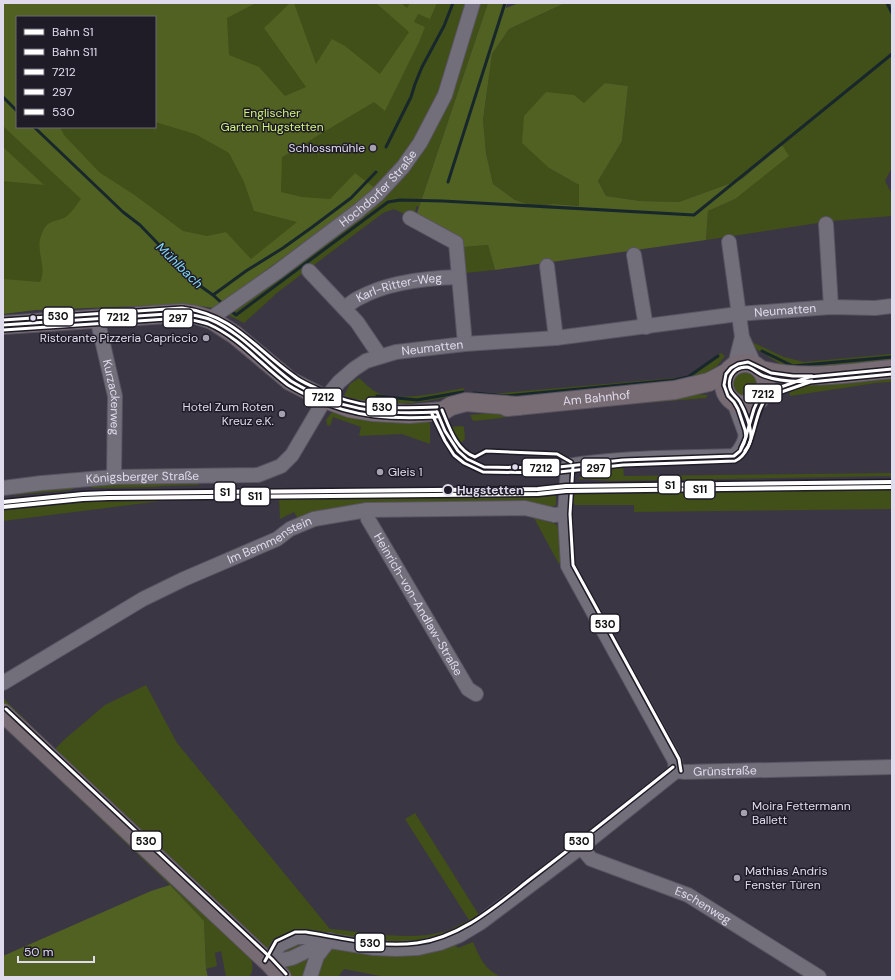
<svg xmlns="http://www.w3.org/2000/svg" width="895" height="980" font-family="'DM Sans',sans-serif">
<rect width="100%" height="100%" fill="#3b3644"/>
<g fill="#414f18" fill-rule="evenodd">
<path d="M3 3H488L419 207 416 206 415 219 394 209 383 213 278 292 244 323 214 308 188 304 35 310 3 314ZM17 17H155V127H17Z"/>
<path d="M565 3H892V167L885 181 892 194V216L831 221 706 240 708 211 735 199 782 145 742 179 679 202 640 201 606 196 598 181 622 141 628 86 605 83 549 168 579 185V206L554 204 533 206 515 200 493 184 486 153 483 120 492 54 509 29Z"/>
<path d="M488 245 495 270 465 273 463 247Z"/>
<path d="M752 342 784 357 804 362 892 354V382L876 383 790 396 785 367 753 347Z"/>
<path d="M721 353 725 356 717 366 706 373V379L527 400 474 394V393L492 394 686 377Z"/>
<circle cx="745" cy="383" r="16"/>
<path d="M359 378C364 382 370 389 376 392 398 403 440 392 464 388V393L463 394C419 403 388 410 344 396L350 384Z"/>
<path d="M684 394 708 395 706 398 548 411 493 419 473 421 470 415Z"/>
<path d="M332 412 423 420 430 423V444L402 434 359 436 361 427 333 417 330 426 327 425 326 420Z"/>
<path d="M462 426 464 427 465 439 461 443H459L451 427Z"/>
<path d="M623 467 624 476 892 473V476L612 481 578 479 592 469Z"/>
<path d="M199 482V485L163 486 156 487 93 488C84 485 78 486 70 490L15 495 9 494H3L5 493C70 484 134 483 199 482Z"/>
<path d="M892 487V509L634 512V505H575L571 501 572 491Z"/>
<path d="M530 492 535 494 556 493V505L549 508 298 519 294 512 280 519 279 498 291 496 356 494C365 498 370 498 378 495L460 494 470 496 486 495 494 493Z"/>
<path d="M151 497 161 501 3 521V508L53 502Z"/>
<path d="M534 518 556 524 558 529 561 562 559 564Z"/>
<path d="M146 685 177 743 330 929C369 932 408 942 447 931 454 928 462 923 469 920L405 819 415 813 479 915 476 918 449 932 454 943 458 948 473 942C480 958 484 969 501 977H386L344 969 338 977H272L250 956C253 963 254 971 249 977H226L221 951 215 953 217 966 206 969 204 921 170 885 3 726V698L55 749 65 739 105 705Z"/>
</g>
<g fill="#516122" fill-rule="evenodd">
<path d="M3 3H256L227 18 229 55 259 67 285 96 306 87 264 28 290 3H294L316 64 332 39 345 46 380 74 409 32 376 3H401L407 8 410 3H437L430 19 418 14 414 22 425 27 419 42 385 111 374 102 282 157 281 192 302 197 330 199 355 173 376 189 214 308 188 304 35 310 3 314V279L40 282C48 266 34 251 42 233 48 218 57 223 67 216 72 212 77 204 81 199L3 126ZM17 17H155V122L195 134 229 153 244 182 254 211 297 222 251 259 226 232 207 236 183 231 136 196 99 172 64 135 60 127H17Z"/>
<path d="M488 3H507L506 8 519 3H565L509 29 492 54 483 120 486 153 493 184 515 200 533 206 554 204 579 206V185L549 168 522 143 524 116 546 92 574 95 584 103 605 83 628 86 622 141 598 181 606 196 640 201 679 202 742 179 782 145 789 156 735 199 708 211 706 240 495 270 488 245 463 247 415 219Z"/>
<path d="M3 147 44 185 3 181Z"/>
<path d="M170 885 204 921 206 969 208 977H3V956L151 891Z"/>
</g>
<g fill="none" stroke-linecap="round" stroke-linejoin="round">
<g stroke="#17272c" stroke-width="3">
<path d="M887 3 892 13"/>
<path d="M3 97 17 111"/>
<path d="M34 127 123 212 140 225 196 283 213 295 246 271 283 248 311 228 351 198 376 172"/>
<path d="M386 147 411 97 415 84 422 67 444 26 453 3"/>
<path d="M448 182 505 3"/>
<path d="M213 295 224 305"/>
<path d="M230 310 236 315 388 202 400 200 443 201 694 215 892 54"/>
<path d="M762 351 793 366 892 357"/>
<path d="M474 393 505 396 674 380 688 377 718 356"/>
<path d="M377 396 417 400 463 392"/>
</g>
<g stroke="#595461" stroke-width="16">
<g id="minor">
<path d="M410 218 456 243 465 344"/>
<path d="M826 224 831 307"/>
<path d="M729 242 742 337 754 364"/>
<path d="M634 255 646 327"/>
<path d="M547 266 556 338"/>
<path d="M309 271 357 322 380 356"/>
<path id="s1" d="M344 308C349 305 354 300 359 298 388 282 426 278 458 277"/>
<path id="s2" d="M97 318 115 396 114 477"/>
<path id="s3" d="M212 320 214 316 277 272 358 211 377 195 403 167 420 143 445 95 473 3"/>
<path d="M735 365 742 337"/>
<path d="M734 402 746 435"/>
<path id="s4" d="M3 488 42 483 114 477 258 475 281 466 292 455 325 399 339 382 354 369 366 361 396 352 465 344 556 338 738 314 831 307 875 308 892 306"/>
<path id="s5" d="M367 510 368 519 468 689 476 694"/>
<path id="s6" d="M3 683 143 599 184 579 277 539 290 529 314 519 367 510 525 508 554 515 565 514"/>
<path d="M676 771 675 761 568 566 565 514 568 466C623 457 678 458 734 456 745 447 746 434 750 421 752 414 755 407 758 400"/>
<path id="s7" d="M676 771 685 772 892 767"/>
<path id="s8" d="M581 847 591 859 688 895 819 977"/>
<path d="M269 963 279 945 297 937H305L374 948 396 949 418 948 440 943 460 935 480 923 581 847 676 771"/>
<path d="M269 963 292 958 330 940"/>
<path d="M310 977 317 956 328 942"/>
</g>
</g>
<g stroke="#595461" stroke-width="20">
<g id="major">
<path d="M3 325 182 313 196 315 212 320 235 335 290 381 325 399 349 408 373 412 409 414 443 411 451 406 466 402 518 406"/>
<circle cx="745" cy="384" r="21"/>
<path d="M761 370C805 381 847 373 892 369"/>
<path id="s9" d="M507 407 675 390 709 382 726 373"/>
<path d="M3 713 269 963 282 977"/>
</g>
</g>
<use href="#minor" stroke="#726e7a" stroke-width="14"/>
<use href="#major" stroke="#776c73" stroke-width="18"/>
<g stroke="#1f1b27" stroke-width="6">
<g id="bus-1">
<path d="M3 325 182 313C191 315 200 316 209 319 241 332 264 361 291 381 299 386 307 390 315 394 356 413 393 414 437 412"/>
<path d="M437 412 445 431 458 451 467 459 484 467 550 468 623 460 734 456 740 451 744 443 754 409 758 400 764 393 809 377 892 369"/>
<path d="M741 448 746 437 745 430 738 409 734 402 728 396 724 385 726 374 731 368 738 364 748 362 771 373 793 376H812"/>
</g>
</g>
<g stroke="#1f1b27" stroke-width="6">
<g id="bus-2">
<path d="M3 330 182 318C191 320 200 321 208 324 240 338 261 365 288 385 296 390 304 394 313 398 354 418 392 419 437 417"/>
<path d="M432 414 445 441 454 455 464 463 483 472 550 473 623 465 735 461C756 451 752 415 767 397L810 382 892 374"/>
<path d="M745 451C748 447 751 442 751 437 751 426 745 411 740 402 738 399 736 397 734 395 727 388 728 376 736 370 739 368 744 367 747 367 753 368 758 374 764 376 778 381 797 382 812 381"/>
</g>
</g>
<g stroke="#1f1b27" stroke-width="6">
<g id="bus-3">
<path d="M3 320 182 308C235 315 254 348 294 376 301 382 310 385 318 389 358 409 394 409 437 407"/>
<path d="M442 410C449 427 456 450 475 457L486 451 557 454 571 462"/>
<path d="M573 466 570 514 573 565 679 759 681 771"/>
<path d="M6 709 272 959 286 974"/>
<path d="M265 961 276 941 295 932H306C342 938 380 948 417 943 464 937 501 901 537 874 583 839 628 803 673 767"/>
</g>
</g>
<use href="#bus-1" stroke="#fff" stroke-width="3"/>
<use href="#bus-2" stroke="#fff" stroke-width="3"/>
<use href="#bus-3" stroke="#fff" stroke-width="3"/>
<g stroke="#1f1b27" stroke-width="7">
<path id="rail-1" d="M3 502 83 494 108 493 538 489 566 486 892 482"/>
</g>
<g stroke="#1f1b27" stroke-width="7">
<path id="rail-2" d="M3 507 83 499 108 498 538 494 566 491 892 487"/>
</g>
<use href="#rail-1" stroke="#fff" stroke-width="4"/>
<use href="#rail-2" stroke="#fff" stroke-width="4"/>
</g>
<g fill="#a6a1b1" stroke="#1f1b27" stroke-width="1.5">
<circle cx="373" cy="148" r="4"/>
<circle cx="206" cy="338" r="4"/>
<circle cx="282" cy="414" r="4"/>
<circle cx="380" cy="472" r="4"/>
<circle cx="744" cy="813" r="4"/>
<circle cx="737" cy="878" r="4"/>
</g>
<g fill="#e0dbec" stroke="#1f1b27" stroke-width="1.5">
<circle cx="33" cy="318" r="3.5"/>
<circle cx="515" cy="467" r="3.5"/>
</g>
<circle fill="#1f1b27" stroke="#e0dbec" stroke-width="2" cx="448" cy="490" r="5"/>
<g text-anchor="middle" stroke-width="3" stroke-linejoin="round" paint-order="stroke">
<g font-size="12" fill="#d0f578" stroke="#1f1b27">
<text x="272" y="117">Englischer<tspan x="272" dy="14">Garten Hugstetten</tspan></text>
</g>
<g font-size="12" fill="#e0dbec" stroke="#1f1b27" text-anchor="end">
<text x="365" y="152">Schlossmühle</text>
<text x="198" y="342">Ristorante Pizzeria Capriccio</text>
<text x="274" y="411">Hotel Zum Roten<tspan x="274" dy="14">Kreuz e.K.</tspan></text>
<text x="388" y="476" text-anchor="start">Gleis 1</text>
<text x="752" y="810" text-anchor="start">Moira Fettermann<tspan x="752" dy="14">Ballett</tspan></text>
<text x="745" y="875" text-anchor="start">Mathias Andris<tspan x="745" dy="14">Fenster Türen</tspan></text>
</g>
<g font-size="12" fill="#e0dbec" stroke="#1f1b27">
<text dy="4" stroke="none"><textPath href="#s3" startOffset="213">Hochdorfer Straße</textPath></text>
<text dy="4" stroke="none"><textPath href="#s1" startOffset="60">Karl-Ritter-Weg</textPath></text>
<text dy="4" stroke="none"><textPath href="#s4" startOffset="840">Neumatten</textPath></text>
<text dy="4" stroke="none"><textPath href="#s4" startOffset="485">Neumatten</textPath></text>
<text dy="4" stroke="none"><textPath href="#s2" startOffset="81">Kurzackerweg</textPath></text>
<text dy="4" stroke="none"><textPath href="#s9" startOffset="90">Am Bahnhof</textPath></text>
<text dy="4" stroke="none"><textPath href="#s4" startOffset="140">Königsberger Straße</textPath></text>
<text dy="4" stroke="none"><textPath href="#s6" startOffset="303">Im Bemmenstein</textPath></text>
<text dy="4" stroke="none"><textPath href="#s5" startOffset="108">Heinrich-von-Andlaw-Straße</textPath></text>
<text dy="4" stroke="none"><textPath href="#s7" startOffset="49">Grünstraße</textPath></text>
<text dy="4" stroke="none"><textPath href="#s8" startOffset="137">Eschenweg</textPath></text>
</g>
<g font-size="12" font-weight="bold" fill="#e0dbec" stroke="#1f1b27" text-anchor="start">
<text x="457" y="494">Hugstetten</text>
</g>
<g font-size="13" font-style="italic" fill="#81daf6" stroke="#1f1b27">
<text transform="translate(180 265) rotate(44)" y="5">Mühlbach</text>
</g>
</g>
<g stroke="#1f1b27" stroke-width="1.5">
<rect x="43" y="307" width="31" height="19" rx="4" fill="#fff"/>
<rect x="99" y="308" width="38" height="19" rx="4" fill="#fff"/>
<rect x="163" y="309" width="30" height="19" rx="4" fill="#fff"/>
<rect x="744" y="384" width="38" height="19" rx="4" fill="#fff"/>
<rect x="304" y="388" width="38" height="19" rx="4" fill="#fff"/>
<rect x="366" y="397" width="31" height="19" rx="4" fill="#fff"/>
<rect x="522" y="458" width="38" height="19" rx="4" fill="#fff"/>
<rect x="581" y="458" width="30" height="20" rx="4" fill="#fff"/>
<rect x="658" y="475" width="23" height="19" rx="4" fill="#fff"/>
<rect x="684" y="480" width="31" height="19" rx="4" fill="#fff"/>
<rect x="214" y="482" width="22" height="20" rx="4" fill="#fff"/>
<rect x="240" y="487" width="30" height="19" rx="4" fill="#fff"/>
<rect x="590" y="614" width="30" height="19" rx="4" fill="#fff"/>
<rect x="131" y="831" width="31" height="20" rx="4" fill="#fff"/>
<rect x="564" y="832" width="30" height="19" rx="4" fill="#fff"/>
<rect x="355" y="933" width="30" height="19" rx="4" fill="#fff"/>
</g>
<g font-size="11" text-anchor="middle" font-weight="bold" fill="#111">
<text x="58" y="320">530</text>
<text x="118" y="321">7212</text>
<text x="178" y="322">297</text>
<text x="763" y="398">7212</text>
<text x="323" y="401">7212</text>
<text x="382" y="411">530</text>
<text x="541" y="472">7212</text>
<text x="596" y="472">297</text>
<text x="670" y="489">S1</text>
<text x="700" y="493">S11</text>
<text x="225" y="496">S1</text>
<text x="255" y="500">S11</text>
<text x="605" y="628">530</text>
<text x="146" y="845">530</text>
<text x="579" y="845">530</text>
<text x="370" y="947">530</text>
</g>
<rect width="895" height="980" fill="none" stroke="#e0dbec" stroke-width="8"/>
<rect x="16" y="16" width="140" height="112" fill="#1f1b27" stroke="#6c6876"/>
<rect x="24" y="29" width="20" height="6" fill="#ffffff" stroke="#6c6876"/>
<text x="52" y="36" font-size="12" fill="#e0dbec">Bahn S1</text>
<rect x="24" y="49" width="20" height="6" fill="#ffffff" stroke="#6c6876"/>
<text x="52" y="56" font-size="12" fill="#e0dbec">Bahn S11</text>
<rect x="24" y="69" width="20" height="6" fill="#ffffff" stroke="#6c6876"/>
<text x="52" y="76" font-size="12" fill="#e0dbec">7212</text>
<rect x="24" y="89" width="20" height="6" fill="#ffffff" stroke="#6c6876"/>
<text x="52" y="96" font-size="12" fill="#e0dbec">297</text>
<rect x="24" y="109" width="20" height="6" fill="#ffffff" stroke="#6c6876"/>
<text x="52" y="116" font-size="12" fill="#e0dbec">530</text>
<path d="M18 956v6h76v-6" fill="none" stroke="#e0dbec" stroke-width="2"/>
<text x="24" y="956" font-size="12" fill="#e0dbec" stroke="#1f1b27" stroke-width="3" paint-order="stroke">50 m</text>
</svg>
